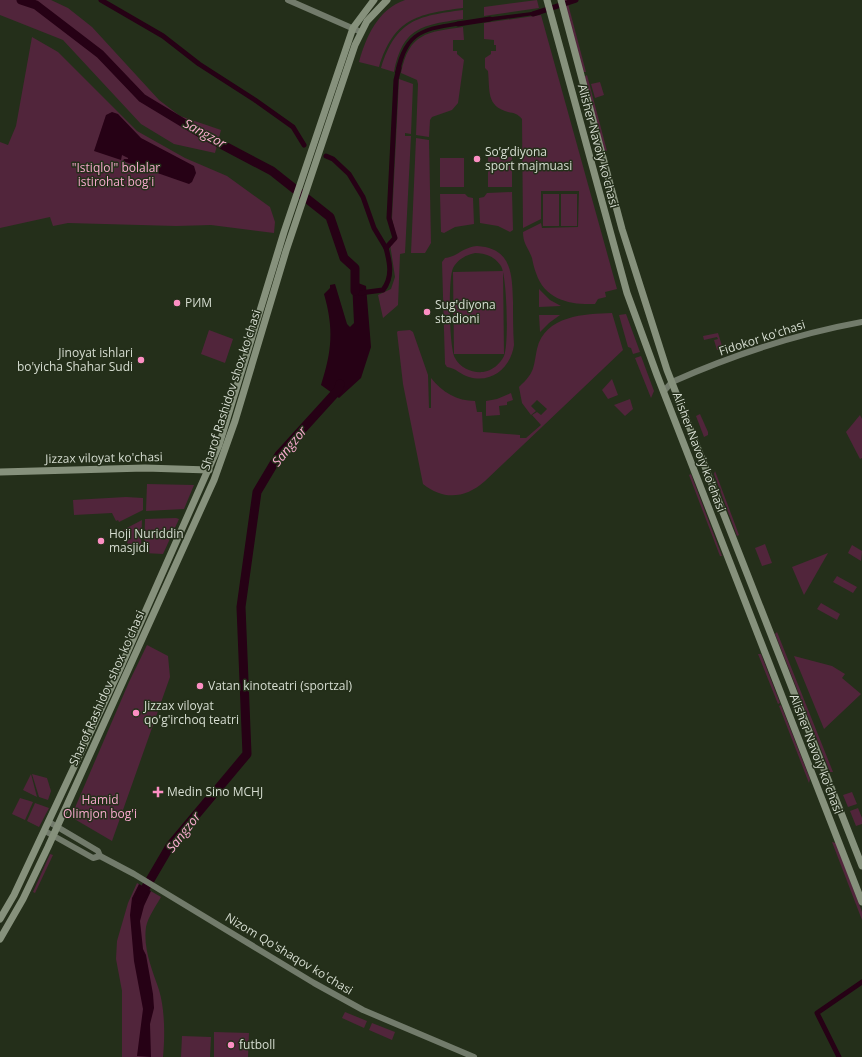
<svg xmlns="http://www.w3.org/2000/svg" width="862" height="1057" font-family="'Open Sans',sans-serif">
<rect width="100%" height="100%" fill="#242f1a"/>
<g fill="#51253b" fill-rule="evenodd">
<path d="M0 0H51L68 8 92 27 159 100 180 116 221 130 215 153 174 144 141 124 63 40 0 15Z"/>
<path d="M405 0H463V8C416 14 394 19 379 67L359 62C366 37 378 9 405 0Z"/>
<path d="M537 0 539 8 484 16V7Z"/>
<path d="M564 0H567L586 72H583Z"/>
<path d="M463 10V19C422 25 403 27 394 72L381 68C396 20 417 16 463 10Z"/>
<path d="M541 15 617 289 605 292 606 297 598 299 595 304C570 305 545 300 536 273 534 268 533 263 532 258 528 247 523 244 523 232L541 223 542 228 578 227 579 191H541V219L523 228 522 119C518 114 514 113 508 112 486 106 490 91 488 71L485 68V58L491 54V51H496V45H494V40L484 39V23Z"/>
<path d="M463 27 464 40H453V51H457V54L464 60 458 103 452 110 432 117 430 120 429 137 416 135 418 84 417 80 401 73C409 33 427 32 463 27Z"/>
<path d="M32 37 58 52 137 131 185 158 227 176 270 207 275 222 274 233 211 225 176 226 68 223 53 226 50 217 0 228V142L8 145 16 126Z"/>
<path d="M587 75 607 151 604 150 584 77Z"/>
<path d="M399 79 413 84 411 134 405 133V136H411L405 253 400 254 398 305 383 318 378 295 391 289 395 277 390 244 396 236 392 219Z"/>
<path d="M600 82 604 95 595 98 591 84Z"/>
<path d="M416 138 429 140 431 243 425 253H411Z"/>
<rect x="488" y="157" width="24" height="30"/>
<rect x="440" y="158" width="24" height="29"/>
<path d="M512 192 513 230 510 232 498 226 480 223 479 198 484 197 487 193Z"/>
<path d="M440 194H465L468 197 473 198 474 224 455 227 444 233 441 232Z"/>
<rect x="543" y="194" width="16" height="32"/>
<rect x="561" y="194" width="16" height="32"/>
<path d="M477 246C512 248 512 274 513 302 513 317 513 331 514 345 511 367 492 384 469 377 461 375 456 368 447 367L445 364 442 262 445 258C457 257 463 247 477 246ZM475 253C486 253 495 257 501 266 507 276 509 345 504 356 500 364 492 371 483 372 472 373 460 368 455 358 449 348 448 278 453 268 458 259 466 255 475 253Z"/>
<path d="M503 271 504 354H454L453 272Z"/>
<path d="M539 289 550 300 561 306 539 307Z"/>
<path d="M612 313 623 350 485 481C466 498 444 501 423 484L403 384 397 332 398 331 410 330 413 332 428 375 429 408H431V378C442 392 457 401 475 401L477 412H482L483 432 520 435V438H526L541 425 532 415 537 412 541 415 547 409 537 400 531 406 536 411 531 415 522 403 519 387C535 372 533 369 537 349 545 315 585 314 612 313Z"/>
<path d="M626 314 640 352 633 354 631 348 628 347 619 315Z"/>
<path d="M539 315H560L549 323 540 332Z"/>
<path d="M209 330 233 339 225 363 201 354Z"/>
<path d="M718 333 723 349 717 350 714 340 718 339 717 337 704 340 703 336Z"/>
<path d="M641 356 654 391 651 398 635 358Z"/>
<path d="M612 379 618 395 608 399 602 390Z"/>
<path d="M511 393 513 400 507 402V405L499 406 500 415 486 416V401L497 399Z"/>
<path d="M630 399 633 409 625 416 614 405Z"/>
<path d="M700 414 708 432V435L704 437 696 416Z"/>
<path d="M860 415 862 419V458L860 459 846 432Z"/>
<path d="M715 471 739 535 737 536 714 474Z"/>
<path d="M691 474 722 556H720L689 475Z"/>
<path d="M147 484 194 485 184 509 146 511Z"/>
<path d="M126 497 143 498V510L119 522 118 520 116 521 112 513 74 515 73 500Z"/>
<path d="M176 518 179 519 163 554 144 553 145 519Z"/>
<path d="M142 520 141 548H130L122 532H124L123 530Z"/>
<path d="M765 544 772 563 762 566 755 548Z"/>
<path d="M852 545 862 551 861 561 848 553Z"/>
<path d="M828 553 804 595 792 567Z"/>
<path d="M837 576 857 587 853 593 833 582Z"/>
<path d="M821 603 840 614 837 620 817 609Z"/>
<path d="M777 632 833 772H830L775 634Z"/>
<path d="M147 645 168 656 170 677 112 841 71 817 129 682Z"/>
<path d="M758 654H761L780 703 778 704Z"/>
<path d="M794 656 832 666 845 674 842 678 861 694 824 729Z"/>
<path d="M781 705 810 779 809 783 779 706Z"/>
<path d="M31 774 37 797 23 790Z"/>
<path d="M32 774 47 778 51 791 48 800 39 797Z"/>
<path d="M852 792 857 804 848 807 843 795Z"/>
<path d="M20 798 33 802 25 820 12 814Z"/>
<path d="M35 803 49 808 39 827 27 821Z"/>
<path d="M858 808 862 818V824L856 826 850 811Z"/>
<path d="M832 842 836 843 862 912V920Z"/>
<path d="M50 854 53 855 35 893 33 892Z"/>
<path d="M137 883 161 897C156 906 148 917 146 927 143 949 152 969 159 990 165 1010 165 1036 163 1057H122V991L116 959 117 941 128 903Z"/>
<path d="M345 1012 367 1021 364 1028 342 1018Z"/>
<path d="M372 1023 395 1032 392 1040 369 1030Z"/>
<path d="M214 1032 249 1033 248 1057H214Z"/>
<path d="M182 1036 211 1037 210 1057H181Z"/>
</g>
<g fill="#260115">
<path d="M540 11 541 14 484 22V18Z"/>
<path d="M463 21V25C425 31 408 31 400 73H395C404 29 424 27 463 21Z"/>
<path d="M112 112 118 114 141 138 194 166 196 173 192 182 189 184 123 161 124 159H128V158L122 155 121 160 94 151 106 115Z"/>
<path d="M358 280V283L366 286 371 347 361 378 339 398 321 385C332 351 334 329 324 294L330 288V285L335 284 347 324 350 327 354 323 352 281Z"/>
<path d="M139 884 151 891 144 906 140 921 143 949 146 955 153 994 154 1008 150 1024 151 1057 137 1056 143 1009 134 961 130 915 132 898Z"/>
</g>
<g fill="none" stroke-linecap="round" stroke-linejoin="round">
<g stroke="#260115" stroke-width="5">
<path d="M101 0 163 36 199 64 255 100 293 127 304 145"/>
<path d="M533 14 576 0"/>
<path d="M458 24 490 19"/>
<path d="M326 156 333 159 349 174 363 197 374 228 386 248"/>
<path d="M360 293 383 290C393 277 390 263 386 248L395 238 389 218 396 80 399 68"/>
<path d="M839 1057 817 1013 862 982"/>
</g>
<g stroke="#260115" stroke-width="9">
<path d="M21 0 36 5 100 54 142 98 200 133 272 171 330 217 344 258 355 268V291"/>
<path d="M139 899 170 846 247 754 241 607 257 492 279 455 338 390 340 384"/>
</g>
<g stroke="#727b6b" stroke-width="6">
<path d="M288 0 361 32"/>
<path d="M664 391 672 382C733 355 796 334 862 322"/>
<path d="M49 822 98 851 100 856"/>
<path d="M45 831 93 858 100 856 134 874 314 983 363 1010 474 1057"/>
</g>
<g stroke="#86917c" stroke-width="7">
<path d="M547 0 627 293 657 375 862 902"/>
<path d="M561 0 622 229 667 370 862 866"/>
<path d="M0 472 145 468 209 470"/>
<path d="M0 919 14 895 119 671 219 445 284 232 353 28 374 0"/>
<path d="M0 939 23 899 48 847 214 480 235 421 286 251 355 45 367 21 387 0"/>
</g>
</g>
<g fill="#fc8fc3" stroke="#242f1a" stroke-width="1.5">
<circle cx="477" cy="159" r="4"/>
<circle cx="177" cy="303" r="4"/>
<circle cx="427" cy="312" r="4"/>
<circle cx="141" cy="360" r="4"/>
<circle cx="101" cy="541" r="4"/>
<circle cx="200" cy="686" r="4"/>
<circle cx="136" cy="713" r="4"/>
<path d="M156 786h4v4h4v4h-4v4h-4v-4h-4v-4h4z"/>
<circle cx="231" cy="1045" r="4"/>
</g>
<g text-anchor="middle" stroke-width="3" stroke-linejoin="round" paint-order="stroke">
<g font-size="12" fill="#d6ddd1" stroke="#242f1a">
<text transform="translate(598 146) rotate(75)" y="4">Alisher Navoiy ko'chasi</text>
<text transform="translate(762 338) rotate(-18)" y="4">Fidokor ko'chasi</text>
<text transform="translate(231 390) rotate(-72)" y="4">Sharof Rashidov shox ko'chasi</text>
<text transform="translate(699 452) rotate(69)" y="4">Alisher Navoiy ko'chasi</text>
<text transform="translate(104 458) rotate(-1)" y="4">Jizzax viloyat ko'chasi</text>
<text transform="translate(107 688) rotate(-66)" y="4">Sharof Rashidov shox ko'chasi</text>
<text transform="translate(816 754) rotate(69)" y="4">Alisher Navoiy ko'chasi</text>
<text transform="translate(289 954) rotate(31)" y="4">Nizom Qo'shaqov ko'chasi</text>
</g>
<g font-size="12" fill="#d6ddd1" stroke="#242f1a" text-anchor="start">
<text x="485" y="156">So’g’diyona<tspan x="485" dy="14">sport majmuasi</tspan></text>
<text x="185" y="307">РИМ</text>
<text x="435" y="309">Sug'diyona<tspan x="435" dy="14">stadioni</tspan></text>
<text x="133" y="357" text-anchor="end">Jinoyat ishlari<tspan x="133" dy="14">bo'yicha Shahar Sudi</tspan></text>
<text x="109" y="538">Hoji Nuriddin<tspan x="109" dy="14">masjidi</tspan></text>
<text x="208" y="690">Vatan kinoteatri (sportzal)</text>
<text x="144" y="710">Jizzax viloyat<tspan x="144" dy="14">qo'g'irchoq teatri</tspan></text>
<text x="167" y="796">Medin Sino MCHJ</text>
<text x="239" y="1049">futboll</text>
</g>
<g font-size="12" fill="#f8aace" stroke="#242f1a">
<text x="116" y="172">"Istiqlol" bolalar<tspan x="116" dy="14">istirohat bog'i</tspan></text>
<text x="100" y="804">Hamid<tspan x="100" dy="14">Olimjon bog'i</tspan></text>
</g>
<g font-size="13" font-style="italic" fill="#faacd0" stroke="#242f1a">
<text transform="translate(205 133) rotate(29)" y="5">Sangzor</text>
<text transform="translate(289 446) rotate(-51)" y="5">Sangzor</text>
<text transform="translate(183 832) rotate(-52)" y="5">Sangzor</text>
</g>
</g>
</svg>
